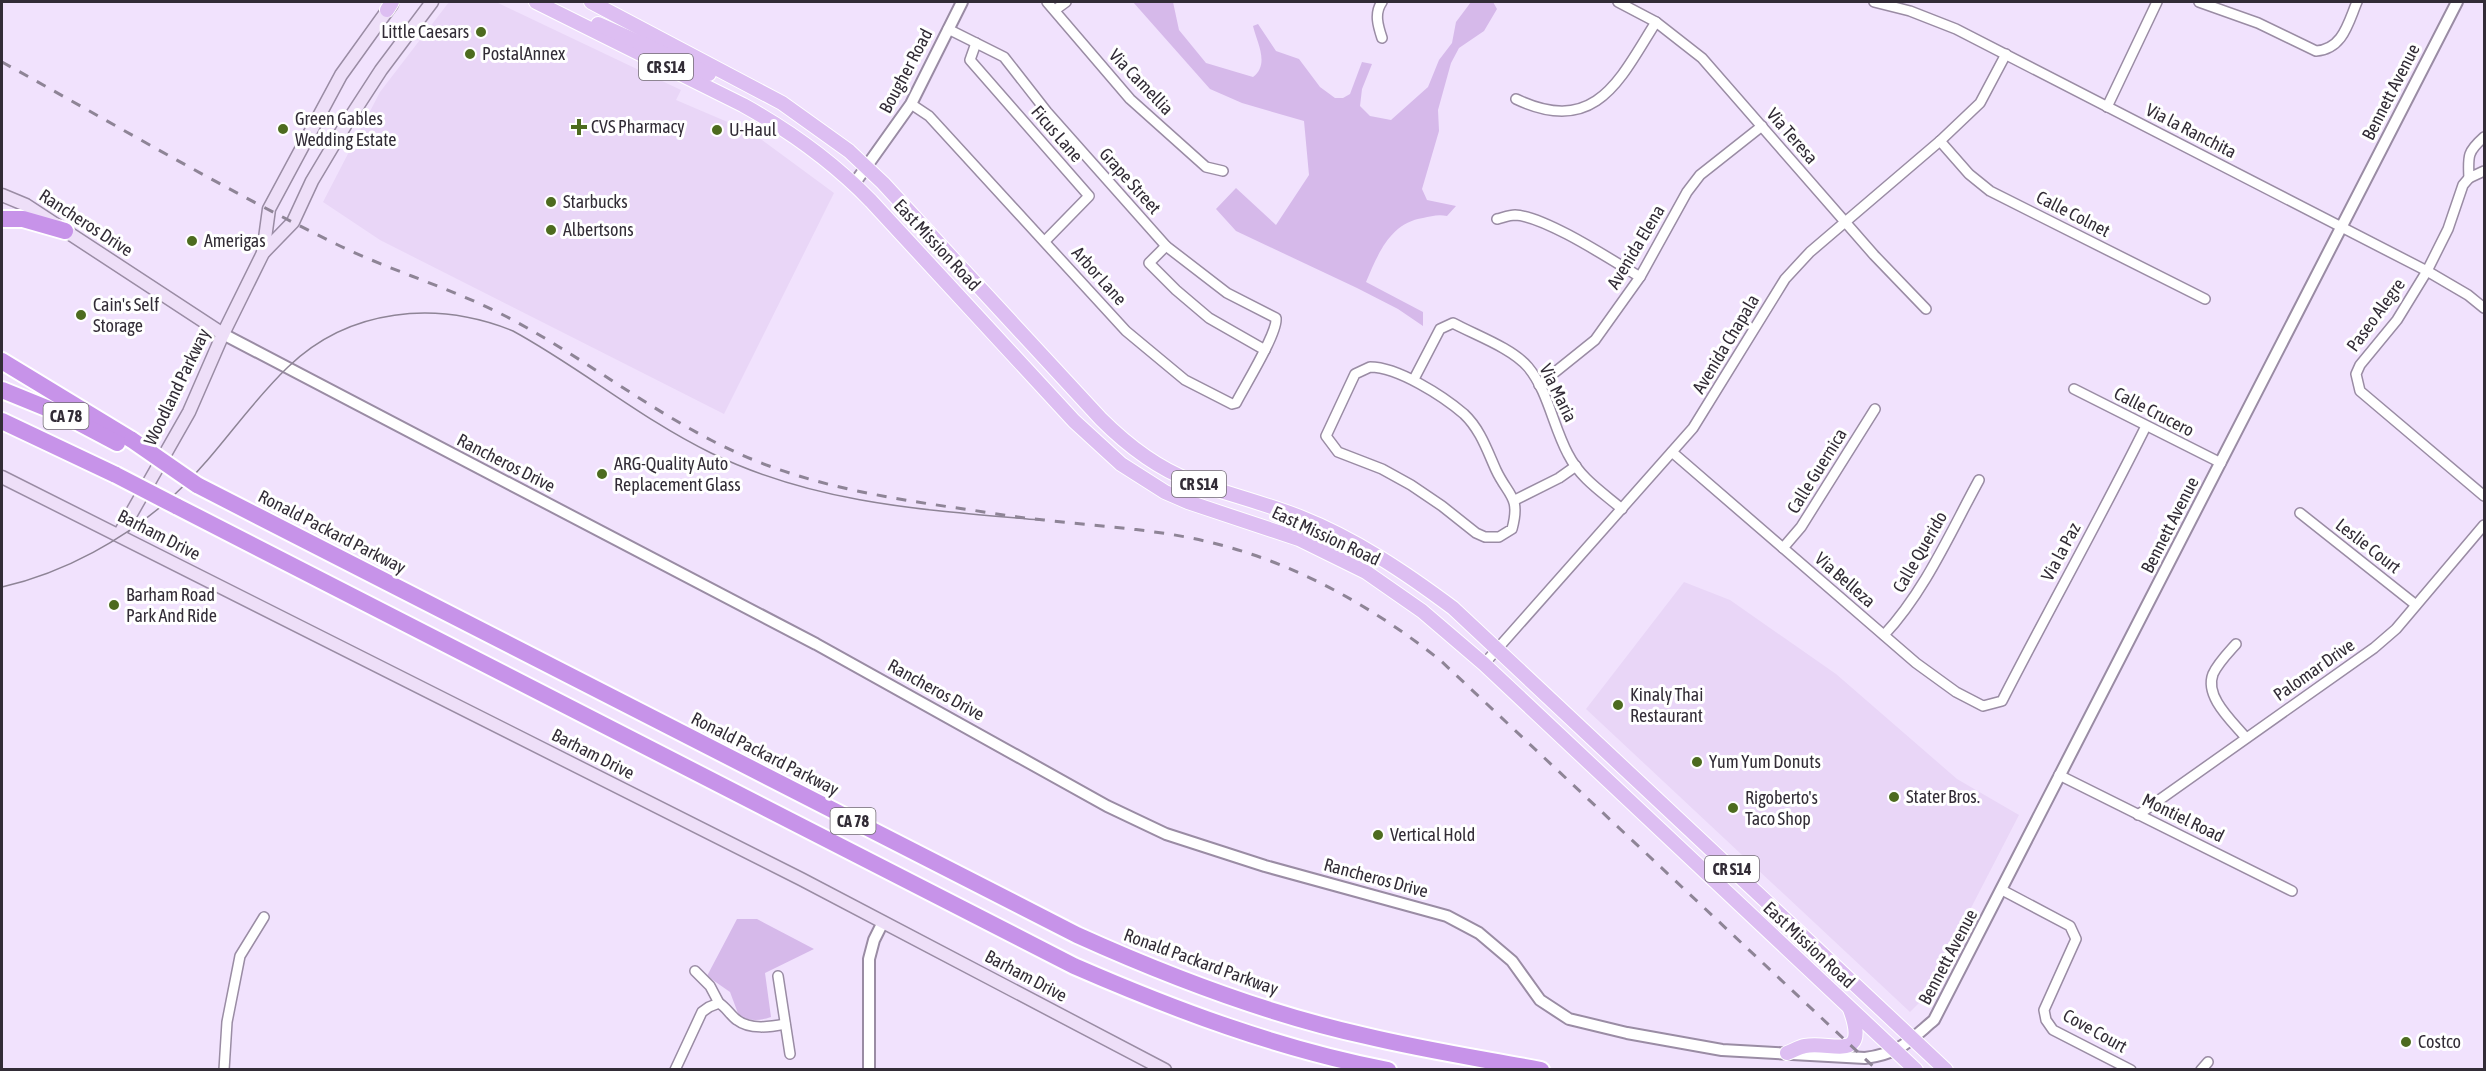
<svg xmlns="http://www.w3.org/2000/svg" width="2486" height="1071" font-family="'Asap Condensed',sans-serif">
<rect width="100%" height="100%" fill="#f1e2fd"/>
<g fill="#e9d6f7">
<path d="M449 2H496L681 90 676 100 751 132 834 193 724 414 380 240 323 202 380 92Z"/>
<path d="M1684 582 1730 600 1836 674 1957 779 2019 815 1925 997 1910 1012 1586 709Z"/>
</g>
<g fill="#d6b9ea">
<path d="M1133 2H1173L1179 30 1206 63 1253 77C1270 64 1257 43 1253 26L1258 24 1276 51 1299 59 1320 87 1335 98H1343L1350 94 1362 62 1372 64 1362 89 1360 106 1370 116 1391 120 1428 87 1439 60 1452 43 1456 22 1471 2H1493L1497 9 1484 31 1459 48 1451 63 1438 110 1439 131 1422 189 1427 200 1456 206 1447 216C1439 214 1431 216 1423 218 1390 223 1378 254 1366 282L1423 312V326L1398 309 1357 288 1236 231 1216 209 1236 188 1276 225 1309 175 1304 121 1242 103 1210 89Z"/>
<path d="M737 919H757L814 949 765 973 771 1017C759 1021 750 1021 739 1016L730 992 707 976Z"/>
</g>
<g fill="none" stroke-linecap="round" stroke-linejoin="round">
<g stroke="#9a8ca4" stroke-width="12">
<g id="minor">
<path d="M1047 2 1130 99 1206 167 1223 171"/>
<path d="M1618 2 1656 22 1702 58 1874 255 1926 309"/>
<path d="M1874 2 1910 11 1956 29 2427 271 2468 295 2484 308"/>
<path d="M2199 2 2258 23 2316 51C2343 49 2348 23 2357 2"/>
<path d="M1055 10 1066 2"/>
<path d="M1382 38C1378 26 1374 13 1382 2"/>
<path d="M976 43 970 60 1089 196 1045 241"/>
<path d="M1516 99C1596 137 1620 79 1656 22"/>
<path d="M911 104 929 116 1126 331 1185 380 1232 404 1236 403C1244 387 1278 333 1276 318L1227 293 1166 246 1047 112 1004 57 948 29"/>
<path d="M2107 107 2157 2"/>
<path d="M2484 137C2467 152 2468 156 2469 178L2484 171"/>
<path d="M1940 141 1969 174 1990 191 2205 299"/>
<path d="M2469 178 2463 185 2448 229 2427 271 2397 320 2360 365 2356 374 2360 391 2484 496"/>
<path d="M1497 219C1502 218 1509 215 1515 215 1545 216 1613 261 1640 277"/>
<path d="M1166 246 1149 263 1176 290 1209 318 1265 350"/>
<path d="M1370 367C1398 367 1443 396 1464 414 1480 429 1487 450 1496 470 1508 496 1521 496 1512 529L1499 537H1485L1476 533 1442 506 1411 485 1382 469 1338 452 1326 436 1355 374Z"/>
<path d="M1414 379 1440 329 1453 323C1475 335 1512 348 1528 367 1548 391 1553 426 1568 454 1580 478 1602 492 1622 509"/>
<path d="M1539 385 1595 340 1640 277 1687 192 1700 175 1762 126"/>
<path d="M2074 389 2221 463"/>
<path d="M1672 452 1916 663 1956 692 1983 706 2002 701C2049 609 2100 519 2146 426"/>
<path d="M1515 500 1559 478 1576 466"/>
<path d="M2300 513 2416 605"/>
<path d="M1783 548 1801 527 1875 409"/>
<path d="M1884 635C1925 591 1950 533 1979 480"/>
<path d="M2236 644C2228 653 2218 663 2213 674 2204 697 2233 722 2246 738"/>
<path d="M1484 664 1693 428 1785 279 1810 252 1940 141 1980 103 2006 54"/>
<path d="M2059 775 2292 891"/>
<path d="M2138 815 2374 648 2396 629 2484 525"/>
<path d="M2002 890 2070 926 2076 939 2044 1010 2046 1020 2053 1030 2131 1070"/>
<path d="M695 971 710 986 719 1003"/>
<path d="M778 976 790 1054"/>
<path d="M224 1070 227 1022 240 956 264 917"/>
<path d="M675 1070 702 1012 709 1007 719 1003C727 1008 730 1015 737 1020 750 1030 770 1027 785 1024"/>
<path d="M2201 1070 2208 1062"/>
</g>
</g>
<g stroke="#9a8ca4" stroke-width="14">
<g id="tertiary">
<path d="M854 184 911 104 962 2"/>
<path d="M223 334 816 644 1107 806 1166 834 1265 866 1447 916 1479 933 1512 961 1540 1000 1569 1019 1627 1033 1722 1050 1865 1058C1900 1053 1908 1042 1934 1020L2457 2"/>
<path d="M869 1070V959L874 940 883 922"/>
</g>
</g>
<g stroke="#9a8ca4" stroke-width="15">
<g id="secondary">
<path d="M2 195 26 205 223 334"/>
<path d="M263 253 269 209 341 75 392 4"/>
<path d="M2 477 801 879 1165 1070"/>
<path d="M119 535 189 412 223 334 263 253 293 222 312 181 346 124 381 70 432 2"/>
</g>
</g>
<g stroke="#fff" stroke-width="16">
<g id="primary">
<path d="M536 2 743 105C790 131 833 162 871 201L1074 421 1121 464 1165 492 1188 502 1299 539 1366 572 1422 611 1484 664 1916 1070"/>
<path d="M591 2 782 103 849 151 883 183 1101 419C1127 445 1157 468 1191 481 1227 494 1264 503 1300 517 1356 539 1406 573 1453 608L1946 1070"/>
<path d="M387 10 392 2"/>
<path d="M598 24 709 74"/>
<path d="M1787 1053C1793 1051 1799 1047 1805 1046 1832 1041 1870 1064 1850 1009"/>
</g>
</g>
<g stroke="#fff" stroke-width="20">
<g id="motorway">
<path d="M2 219H23L65 231"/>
<path d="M2 361 132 440"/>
<path d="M2 390 66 416 117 443"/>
<path d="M2 421 116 475"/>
<path d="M197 485 1077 935C1170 977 1266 1014 1366 1036 1424 1050 1483 1059 1541 1070"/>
<path d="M176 506 1074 966C1175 1010 1279 1049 1388 1070"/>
</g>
</g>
<use href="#minor" stroke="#fff" stroke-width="9"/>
<use href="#tertiary" stroke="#fff" stroke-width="10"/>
<use href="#secondary" stroke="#eedff8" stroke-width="12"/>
<use href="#primary" stroke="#ddbef2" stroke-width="14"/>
<use href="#motorway" stroke="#c793e9" stroke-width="16"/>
<path stroke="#8e8496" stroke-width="1.5" d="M2 587C64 573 126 539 173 496 216 457 246 407 288 367 349 308 436 300 513 331 581 368 641 419 711 453 816 504 925 510 1039 520"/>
<path stroke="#8e8496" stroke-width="3" stroke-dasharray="10 10" stroke-linecap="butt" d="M2 62C112 123 222 188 336 244 393 272 455 289 511 319 599 366 677 433 772 467 830 488 889 498 950 507 981 511 1012 517 1044 520 1102 527 1160 529 1217 544 1299 565 1373 607 1440 660L1877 1070"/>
<g stroke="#fff" stroke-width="20" stroke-linecap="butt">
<g id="motorway-bridge">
<path d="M132 440 197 485"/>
<path d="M116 475 176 506"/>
</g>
</g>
<use href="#motorway-bridge" stroke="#c793e9" stroke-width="16"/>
</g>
<g fill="#4d6b1f" stroke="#fff" stroke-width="2">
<circle cx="481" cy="32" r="6"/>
<circle cx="470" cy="54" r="6"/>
<path d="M576 118h6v6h6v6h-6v6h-6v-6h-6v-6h6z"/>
<circle cx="283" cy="129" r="6"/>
<circle cx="717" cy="130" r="6"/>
<circle cx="551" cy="202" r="6"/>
<circle cx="551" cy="230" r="6"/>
<circle cx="192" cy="241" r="6"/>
<circle cx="81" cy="315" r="6"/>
<circle cx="602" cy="474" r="6"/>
<circle cx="114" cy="605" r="6"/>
<circle cx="1618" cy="705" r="6"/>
<circle cx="1697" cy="762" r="6"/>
<circle cx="1894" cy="797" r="6"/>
<circle cx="1733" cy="808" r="6"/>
<circle cx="1378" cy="835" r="6"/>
<circle cx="2406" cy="1042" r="6"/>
</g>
<g text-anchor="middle" stroke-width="6" stroke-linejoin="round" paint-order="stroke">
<g fill="#fff" stroke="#706b72" stroke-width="1.5">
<rect x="639" y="54" width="54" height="26" rx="4.5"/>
<rect x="43.5" y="403" width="45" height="26" rx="4.5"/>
<rect x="1172" y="471" width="54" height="26" rx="4.5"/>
<rect x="830.5" y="808" width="45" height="26" rx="4.5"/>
<rect x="1705" y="856" width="54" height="26" rx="4.5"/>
</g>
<g font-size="16" font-weight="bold" fill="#322c36">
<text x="666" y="73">CR S14</text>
<text x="66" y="422">CA 78</text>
<text x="1199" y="490">CR S14</text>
<text x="853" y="827">CA 78</text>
<text x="1732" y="875">CR S14</text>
</g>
<g font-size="18" fill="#322c36" stroke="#fff" text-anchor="start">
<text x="469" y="38" text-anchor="end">Little Caesars</text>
<text x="482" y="60">PostalAnnex</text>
<text x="295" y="125">Green Gables<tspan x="295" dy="21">Wedding Estate</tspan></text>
<text x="591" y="133">CVS Pharmacy</text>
<text x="729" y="136">U-Haul</text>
<text x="563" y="208">Starbucks</text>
<text x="563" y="236">Albertsons</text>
<text x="204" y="247">Amerigas</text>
<text x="93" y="311">Cain's Self<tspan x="93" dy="21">Storage</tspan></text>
<text x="614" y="470">ARG-Quality Auto<tspan x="614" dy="21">Replacement Glass</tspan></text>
<text x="126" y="601">Barham Road<tspan x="126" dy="21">Park And Ride</tspan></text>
<text x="1630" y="701">Kinaly Thai<tspan x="1630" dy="21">Restaurant</tspan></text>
<text x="1709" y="768">Yum Yum Donuts</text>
<text x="1906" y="803">Stater Bros.</text>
<text x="1745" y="804">Rigoberto's<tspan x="1745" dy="21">Taco Shop</tspan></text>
<text x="1390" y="841">Vertical Hold</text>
<text x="2418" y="1048">Costco</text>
</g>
<g font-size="18" fill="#322c36" stroke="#fff">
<text transform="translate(906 71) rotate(-62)" y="6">Bougher Road</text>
<text transform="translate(1141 82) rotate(46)" y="6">Via Camellia</text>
<text transform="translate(2391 92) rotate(-63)" y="6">Bennett Avenue</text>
<text transform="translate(2191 131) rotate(27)" y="6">Via la Ranchita</text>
<text transform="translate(1057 134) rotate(49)" y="6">Ficus Lane</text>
<text transform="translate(1792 136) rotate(49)" y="6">Via Teresa</text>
<text transform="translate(1130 181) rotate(48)" y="6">Grape Street</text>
<text transform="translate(2073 214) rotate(27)" y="6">Calle Colnet</text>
<text transform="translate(86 223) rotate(33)" y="6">Rancheros Drive</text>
<text transform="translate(937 245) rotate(47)" y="6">East Mission Road</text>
<text transform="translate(1636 247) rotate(-59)" y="6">Avenida Elena</text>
<text transform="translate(1099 276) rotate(48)" y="6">Arbor Lane</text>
<text transform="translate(2376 315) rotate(-54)" y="6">Paseo Alegre</text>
<text transform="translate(1726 344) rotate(-59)" y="6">Avenida Chapala</text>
<text transform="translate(177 387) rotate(-64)" y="6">Woodland Parkway</text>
<text transform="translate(1558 393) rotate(64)" y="6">Via Maria</text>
<text transform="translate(2154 412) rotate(27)" y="6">Calle Crucero</text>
<text transform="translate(506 463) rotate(27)" y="6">Rancheros Drive</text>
<text transform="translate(1817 471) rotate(-58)" y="6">Calle Guernica</text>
<text transform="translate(2170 525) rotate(-63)" y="6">Bennett Avenue</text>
<text transform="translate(332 532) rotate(27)" y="6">Ronald Packard Parkway</text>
<text transform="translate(159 535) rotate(27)" y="6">Barham Drive</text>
<text transform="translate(1326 536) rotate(25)" y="6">East Mission Road</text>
<text transform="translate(2368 546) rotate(38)" y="6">Leslie Court</text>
<text transform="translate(1920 552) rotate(-60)" y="6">Calle Querido</text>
<text transform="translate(2061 552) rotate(-62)" y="6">Via la Paz</text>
<text transform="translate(1845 580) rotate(41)" y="6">Via Belleza</text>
<text transform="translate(2314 670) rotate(-35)" y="6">Palomar Drive</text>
<text transform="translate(936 690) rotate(29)" y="6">Rancheros Drive</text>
<text transform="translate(593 754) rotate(27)" y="6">Barham Drive</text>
<text transform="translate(765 754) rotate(27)" y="6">Ronald Packard Parkway</text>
<text transform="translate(2183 818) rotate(26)" y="6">Montiel Road</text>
<text transform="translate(1376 878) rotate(15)" y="6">Rancheros Drive</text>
<text transform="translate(1809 945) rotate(43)" y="6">East Mission Road</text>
<text transform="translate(1948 957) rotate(-62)" y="6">Bennett Avenue</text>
<text transform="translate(1201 962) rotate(20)" y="6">Ronald Packard Parkway</text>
<text transform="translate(1026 976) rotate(28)" y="6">Barham Drive</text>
<text transform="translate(2095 1031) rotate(29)" y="6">Cove Court</text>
</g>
</g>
<rect width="2486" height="1071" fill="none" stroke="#322c36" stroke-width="6"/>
</svg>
